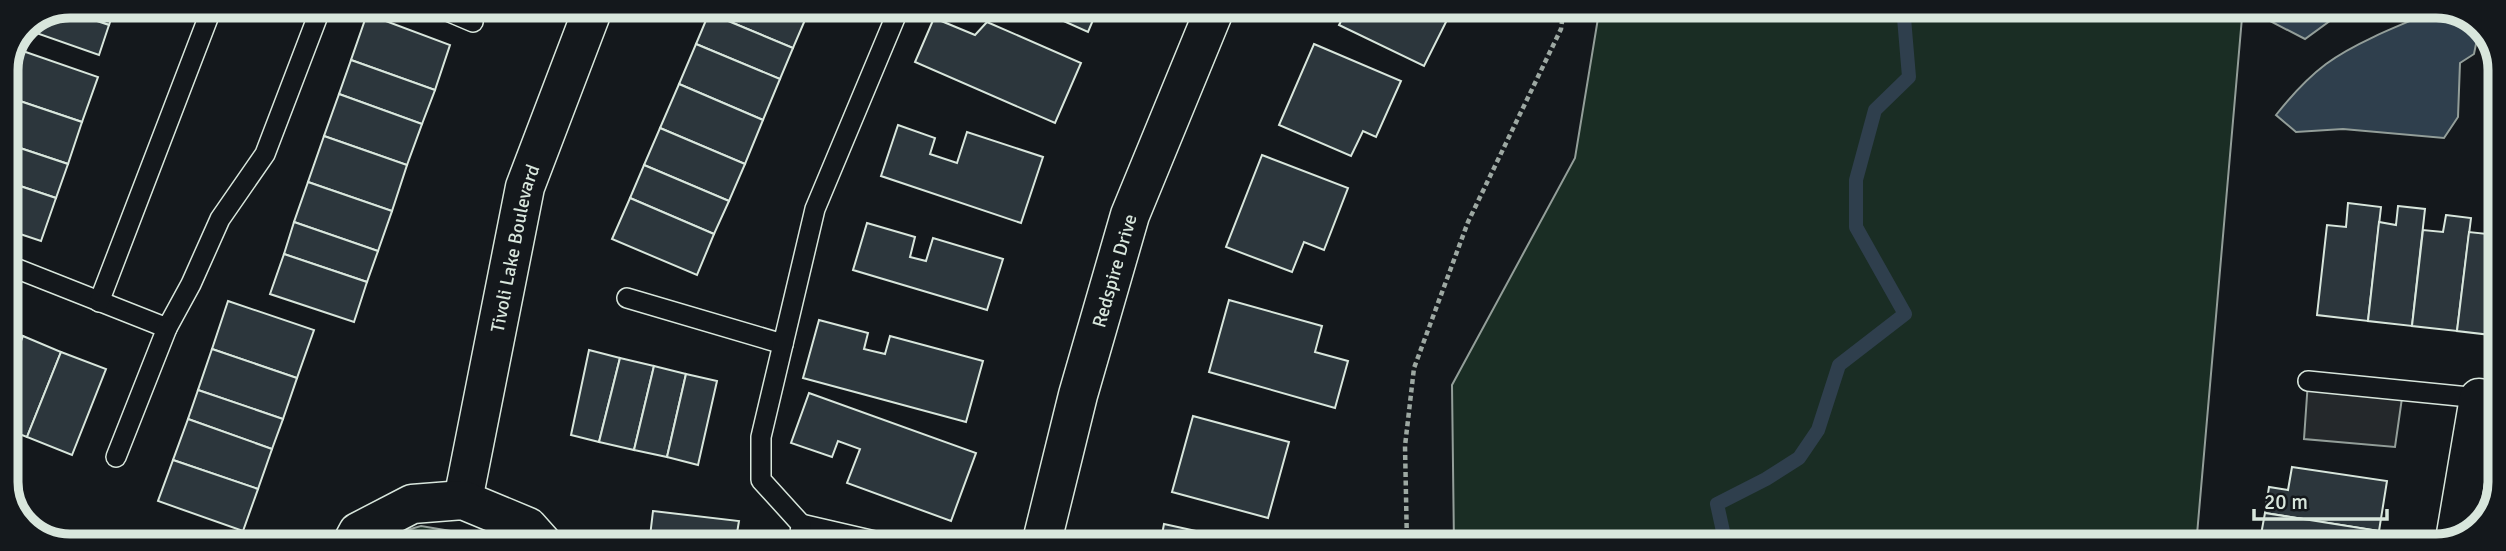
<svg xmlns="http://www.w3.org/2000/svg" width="2506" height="551" font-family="Signika,sans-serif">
<rect width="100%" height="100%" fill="#14181c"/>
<g fill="#1a2d24" stroke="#939e99" stroke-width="2">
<path d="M1600 6H2243L2196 546 1454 545 1452 385 1575 158Z"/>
<path d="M421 526 498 539 505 545H375L386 536Z"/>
</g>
<path fill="#24282b" stroke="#939e99" stroke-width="2" d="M2308 381 2403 391 2395 447 2304 439Z"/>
<g fill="#2f3f4d" stroke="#939e99" stroke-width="2">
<path d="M2270 6 2349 7 2305 39 2268 20Z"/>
<path d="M2444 7H2450L2480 24 2474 54 2460 63 2458 117 2444 138 2343 129 2296 132 2276 115C2291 96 2306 79 2326 64 2357 41 2408 22 2444 7Z"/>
</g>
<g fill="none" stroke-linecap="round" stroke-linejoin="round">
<path stroke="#2f3f4d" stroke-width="14" d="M1726 545 1717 504 1766 479 1799 458 1818 430 1839 365 1905 314 1856 227V180L1875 110 1909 77 1903 6"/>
</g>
<g fill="#2c363c" stroke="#d8e6dc" stroke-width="2">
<path d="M69 5H116L109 25 61 9Z"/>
<path d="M712 6H811L793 48 709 13Z"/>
<path d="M1030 6H1099L1088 32Z"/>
<path d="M1349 6H1454L1424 66 1339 25Z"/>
<path d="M61 9 109 25 99 55 22 28 24 24Z"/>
<path d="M709 13 793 48 780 79 696 44Z"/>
<path d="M367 14 450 45 435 90 351 60Z"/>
<path d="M934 18 975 35 987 22 1081 63 1055 123 915 62Z"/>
<path d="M696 44 780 79 763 120 679 84Z"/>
<path d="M1314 44 1401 81 1376 137 1363 131 1351 156 1279 125Z"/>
<path d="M17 49 98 77 82 122 5 96V83Z"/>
<path d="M351 60 435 90 422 124 339 94Z"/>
<path d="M679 84 763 120 745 164 660 128Z"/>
<path d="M339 94 422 124 407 165 324 136Z"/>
<path d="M5 96 82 122 68 164 5 143Z"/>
<path d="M898 125 935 138 930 154 957 163 967 132 1043 157 1021 223 881 176Z"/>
<path d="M660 128 745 164 729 201 644 165Z"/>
<path d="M324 136 407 165 392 211 308 182Z"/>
<path d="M5 143 68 164 56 198 5 181Z"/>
<path d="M1262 155 1348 188 1324 250 1304 242 1292 272 1226 247Z"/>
<path d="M644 165 729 201 714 234 630 198Z"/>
<path d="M5 181 56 198 41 241 5 229Z"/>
<path d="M308 182 392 211 378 251 294 222Z"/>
<path d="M630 198 714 234 697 275 612 239Z"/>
<path d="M2348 203 2381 207 2368 321 2317 315 2327 225 2346 227Z"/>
<path d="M2398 206 2425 209 2412 326 2368 321 2379 222 2396 225Z"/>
<path d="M2446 215 2471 218 2457 331 2412 326 2423 230 2443 232Z"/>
<path d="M2498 220 2500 336 2457 331 2469 232 2496 235Z"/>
<path d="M294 222 378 251 367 282 284 254Z"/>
<path d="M867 223 915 237 910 257 926 261 933 238 1003 259 987 310 853 270Z"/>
<path d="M284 254 367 282 354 322 270 294Z"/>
<path d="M1229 300 1322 326 1315 352 1348 361 1335 408 1209 372Z"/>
<path d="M228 301 314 330 297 378 212 349Z"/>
<path d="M819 320 868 333 864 349 885 354 890 336 983 361 966 422 803 378Z"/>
<path d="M6 329 23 336 6 379Z"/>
<path d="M23 336 61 352 27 437 6 429V379Z"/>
<path d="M212 349 297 378 283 419 198 390Z"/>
<path d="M589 350 620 358 599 442 571 435Z"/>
<path d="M61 352 106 369 72 455 27 437Z"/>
<path d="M620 358 654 366 634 450 599 442Z"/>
<path d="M654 366 686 374 667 457 634 450Z"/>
<path d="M686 374 717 381 698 465 667 457Z"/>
<path d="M198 390 283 419 272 449 188 419Z"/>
<path d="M809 393 976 453 951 521 847 483 860 449 838 441 832 457 791 443Z"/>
<path d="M1193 416 1289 442 1268 518 1172 492Z"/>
<path d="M188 419 272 449 258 489 173 460Z"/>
<path d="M173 460 258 489 243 531 158 501Z"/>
<path d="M2292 467 2387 481 2379 531 2265 513 2269 487 2288 490Z"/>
<path d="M653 511 739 521 735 545H649Z"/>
<path d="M2265 513 2379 531 2377 546H2275V543L2260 540Z"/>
<path d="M1164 524 1260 545H1160Z"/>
</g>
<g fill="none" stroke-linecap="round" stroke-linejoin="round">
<g stroke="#d8e6dc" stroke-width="22">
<g id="lane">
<path d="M433 5 473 22"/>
<path d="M5 264 167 328 191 284 220 219 265 154 322 5"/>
<path d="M627 298 783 344"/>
<path d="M99 302 213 5"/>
<path d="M2308 381 2479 398"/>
<path d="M116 457 167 328"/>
<path d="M801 524 892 545"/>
<path d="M799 545 801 524 761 480V437L815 209 900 6"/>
</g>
</g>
<g stroke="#d8e6dc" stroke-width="41">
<g id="street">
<path d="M2455 540 2479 398 2500 401"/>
<path id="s1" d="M1041 545 1078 395 1130 215 1216 6"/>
</g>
</g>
<g stroke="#d8e6dc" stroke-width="41">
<g id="secondary">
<path id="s2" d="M463 500 525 187 594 6"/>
<path d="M351 545 358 532 412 504 463 500 528 527 544 545"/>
</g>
</g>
<path stroke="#9da8a2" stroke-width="4.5" stroke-dasharray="5 3.5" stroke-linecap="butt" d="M1407 545 1405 446 1414 368 1468 222 1561 29 1564 6"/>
<use href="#lane" stroke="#14181c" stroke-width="19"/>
<use href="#street" stroke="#14181c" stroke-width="38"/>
<use href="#secondary" stroke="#14181c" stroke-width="38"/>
</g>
<g text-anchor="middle" stroke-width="5" stroke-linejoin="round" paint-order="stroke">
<g font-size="19" fill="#d8e6dc" stroke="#14181c">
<text dy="7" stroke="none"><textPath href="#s2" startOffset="257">Tivoli Lake Boulevard</textPath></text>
<text dy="7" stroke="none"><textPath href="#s1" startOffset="284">Redspire Drive</textPath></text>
</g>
</g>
<path d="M0 0H2506V551H0ZM70 18H2436A52 52 0 0 1 2488 70V482A52 52 0 0 1 2436 534H70A52 52 0 0 1 18 482V70A52 52 0 0 1 70 18Z" fill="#14181c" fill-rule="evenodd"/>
<path fill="none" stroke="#d8e6dc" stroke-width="9" d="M70 18H2436A52 52 0 0 1 2488 70V482A52 52 0 0 1 2436 534H70A52 52 0 0 1 18 482V70A52 52 0 0 1 70 18Z"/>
<path d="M2254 509v10h133v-10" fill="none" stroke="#d8e6dc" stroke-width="3.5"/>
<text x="2264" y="509" font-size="21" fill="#d8e6dc" stroke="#14181c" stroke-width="5" paint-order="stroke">20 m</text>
</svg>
